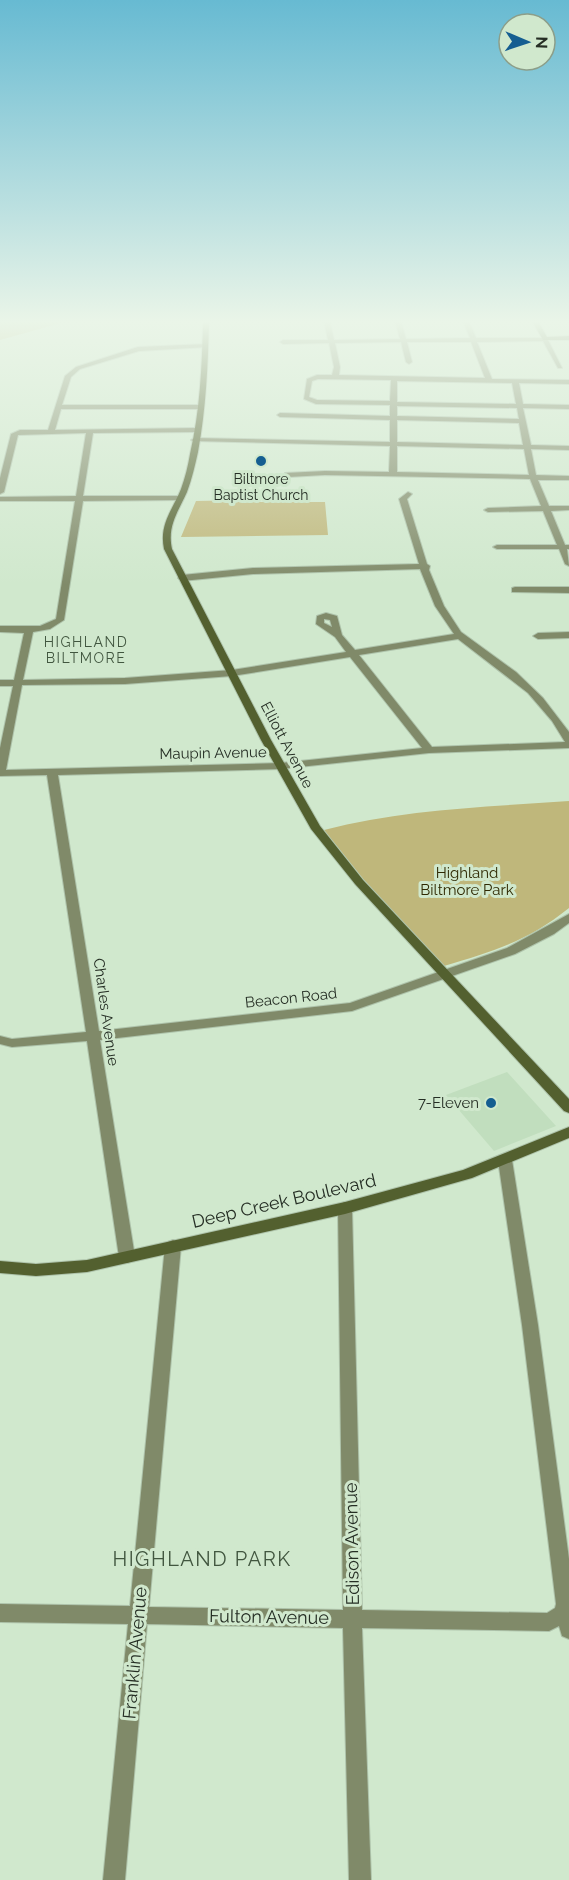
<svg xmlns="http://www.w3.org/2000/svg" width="569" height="1880" font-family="Raleway,sans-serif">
<rect width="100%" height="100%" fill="#d0e8cd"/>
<path fill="#c1debe" d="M507 1072 556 1126 494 1151 446 1095Z"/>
<g fill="#bfb77b">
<path d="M0 321H68L0 340Z"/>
<path d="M249 500 250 502H325L328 535 181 537 196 501Z"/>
<path d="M569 801V908C528 941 494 951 444 966L364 880 324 830C404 809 487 807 569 801Z"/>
</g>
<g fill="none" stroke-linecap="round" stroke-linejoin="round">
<g stroke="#aec3ab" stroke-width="2">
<g id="street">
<path d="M324 321H330L334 340 400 339 395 321H401L406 339 470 338 463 321H469L476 338H547L562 368H558L543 341 477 342 492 379 569 380V384L519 383 523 404 569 405V409L523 408 531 445 569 446V450L531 449 536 475 569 476V480H538L549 506H569V510L551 511 565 545H569V549H567L569 566 565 564 559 549H497L493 547 497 545H557L543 511 488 512 484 510 488 508 541 506 530 479 325 475 288 477 284 475 285 473 325 471 389 472 390 446 193 441 191 440 195 438 390 442V420L280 417 277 415 280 413 390 416V405L316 404 304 399 307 379 317 375H332L334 367 329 343 283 344 280 342 283 340H328ZM401 342 406 362 409 364 412 362 407 342H471L485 378 339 375 340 367 335 343ZM318 379 391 380 390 401 317 400 309 397 312 381ZM397 381 512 383 516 404 397 402ZM397 406 517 408 519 419 397 416ZM397 420 519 423 523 445 397 442ZM397 446 524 449 529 475 397 472Z"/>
<path d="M206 344 208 347 139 351 80 369 71 377 62 405H200L203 407 200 409H61L55 430 196 428 199 430 196 432 93 433 83 496H180L184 498 180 500 83 501 64 620 50 629 33 632 23 680 125 678 232 670 346 652 335 637 316 624 317 616 326 613 337 616 342 635 355 650 454 634 435 606 420 569 253 574 182 581 178 578 182 575 253 568 419 564 399 499 408 492 412 494 407 499 427 564 430 566 429 570 444 606 461 632 516 672 543 698 569 732V748L429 753 281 769 58 775 99 1031 350 1003 507 948 569 914V923L554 934 515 954 352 1011 100 1040 135 1257 132 1261 127 1263 122 1261 119 1257 87 1041 12 1047 0 1044V1036L12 1039 86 1032 47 775 0 776V748L13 686H0V680H14L24 633 0 632V626H40L56 619 75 501H0V497L76 496 86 433 18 435 4 492 0 494V478L11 434 20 430H48L65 376 76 367 138 347ZM324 619 330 620 332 627 324 623ZM458 639 528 693 552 721 565 742 432 747 359 655ZM350 657 422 748 281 763 6 770 22 685 125 684 232 676Z"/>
<path d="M515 587H569V593L512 592V588Z"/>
<path d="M569 632V638L538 639 533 636 538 633Z"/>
<path d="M505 1155 510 1156 512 1160 538 1325 569 1559V1639L562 1636 559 1626 549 1631 362 1628 371 1880H349L343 1628 147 1624 125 1880H103L128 1624 0 1622V1604L130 1606 165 1246 168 1242 173 1240 178 1242 181 1246 149 1607 343 1610 338 1208 340 1204 345 1202 350 1204 352 1208 362 1610 547 1613 555 1608 556 1604 522 1325 498 1160 500 1156Z"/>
</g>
</g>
<g stroke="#aec3ab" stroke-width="2">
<g id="secondary">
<path d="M203 321H209C208 365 206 409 198 452 195 465 192 479 187 492 178 512 167 526 172 549L271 740 320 826 363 880 569 1099V1113L564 1111 355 884 311 829 261 740 164 549C159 524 172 511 181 489 185 478 188 466 190 454 200 411 202 366 203 321Z"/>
<path d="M532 321H538L547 337 569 336V340H543Z"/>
<path d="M569 1127V1138L472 1178 345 1214 87 1272 36 1276 0 1273V1261L36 1264 87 1260 345 1202 463 1170Z"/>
</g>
</g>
<use href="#street" fill="#808a69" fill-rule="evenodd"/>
<use href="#secondary" fill="#53602f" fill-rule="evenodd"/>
</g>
<linearGradient id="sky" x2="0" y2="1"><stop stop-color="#67bad2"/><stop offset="0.55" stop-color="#eaf5e8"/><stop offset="1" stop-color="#eaf5e8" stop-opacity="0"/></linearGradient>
<rect width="569" height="585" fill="url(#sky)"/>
<g fill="#155e91" stroke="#d0e8cd" stroke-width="2">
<circle cx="261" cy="461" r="6"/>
<circle cx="491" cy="1103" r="6"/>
</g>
<g text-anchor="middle" stroke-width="6" stroke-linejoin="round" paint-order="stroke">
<g font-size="14" fill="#252e24" stroke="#d0e8cd">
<text x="261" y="484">Biltmore<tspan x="261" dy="16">Baptist Church</tspan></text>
</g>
<g font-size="14" letter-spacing="1.5" fill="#41563f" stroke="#d0e8cd">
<text x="86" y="647">HIGHLAND<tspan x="86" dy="16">BILTMORE</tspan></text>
</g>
<g font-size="15" fill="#252e24" stroke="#d0e8cd">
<text transform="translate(287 745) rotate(62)" y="5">Elliott Avenue</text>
<text transform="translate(213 753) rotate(-1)" y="5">Maupin Avenue</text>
<text transform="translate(291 998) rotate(-6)" y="5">Beacon Road</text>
<text transform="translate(106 1012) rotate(82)" y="5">Charles Avenue</text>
</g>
<g font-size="15" fill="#2f2902" stroke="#d0e8cd">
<text x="467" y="878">Highland<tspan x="467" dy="17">Biltmore Park</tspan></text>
</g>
<g font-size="15" fill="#252e24" stroke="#d0e8cd" text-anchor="end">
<text x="479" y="1108">7-Eleven</text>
</g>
<g font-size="18" fill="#252e24" stroke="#d0e8cd">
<text transform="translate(284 1201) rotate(-13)" y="6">Deep Creek Boulevard</text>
<text transform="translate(352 1544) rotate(-91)" y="6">Edison Avenue</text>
<text transform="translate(269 1617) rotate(1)" y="6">Fulton Avenue</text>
<text transform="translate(135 1653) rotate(-85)" y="6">Franklin Avenue</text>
</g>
<g font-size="20" letter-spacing="1.5" fill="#41563f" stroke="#d0e8cd">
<text x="202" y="1566">HIGHLAND PARK</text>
</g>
</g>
<g transform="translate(527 42) rotate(92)"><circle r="28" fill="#d0e8cd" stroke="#8c9e89" stroke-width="1.5"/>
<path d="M0-4.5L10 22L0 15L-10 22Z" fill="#155e91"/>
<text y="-9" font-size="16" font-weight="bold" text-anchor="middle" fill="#252e24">N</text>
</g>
</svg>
